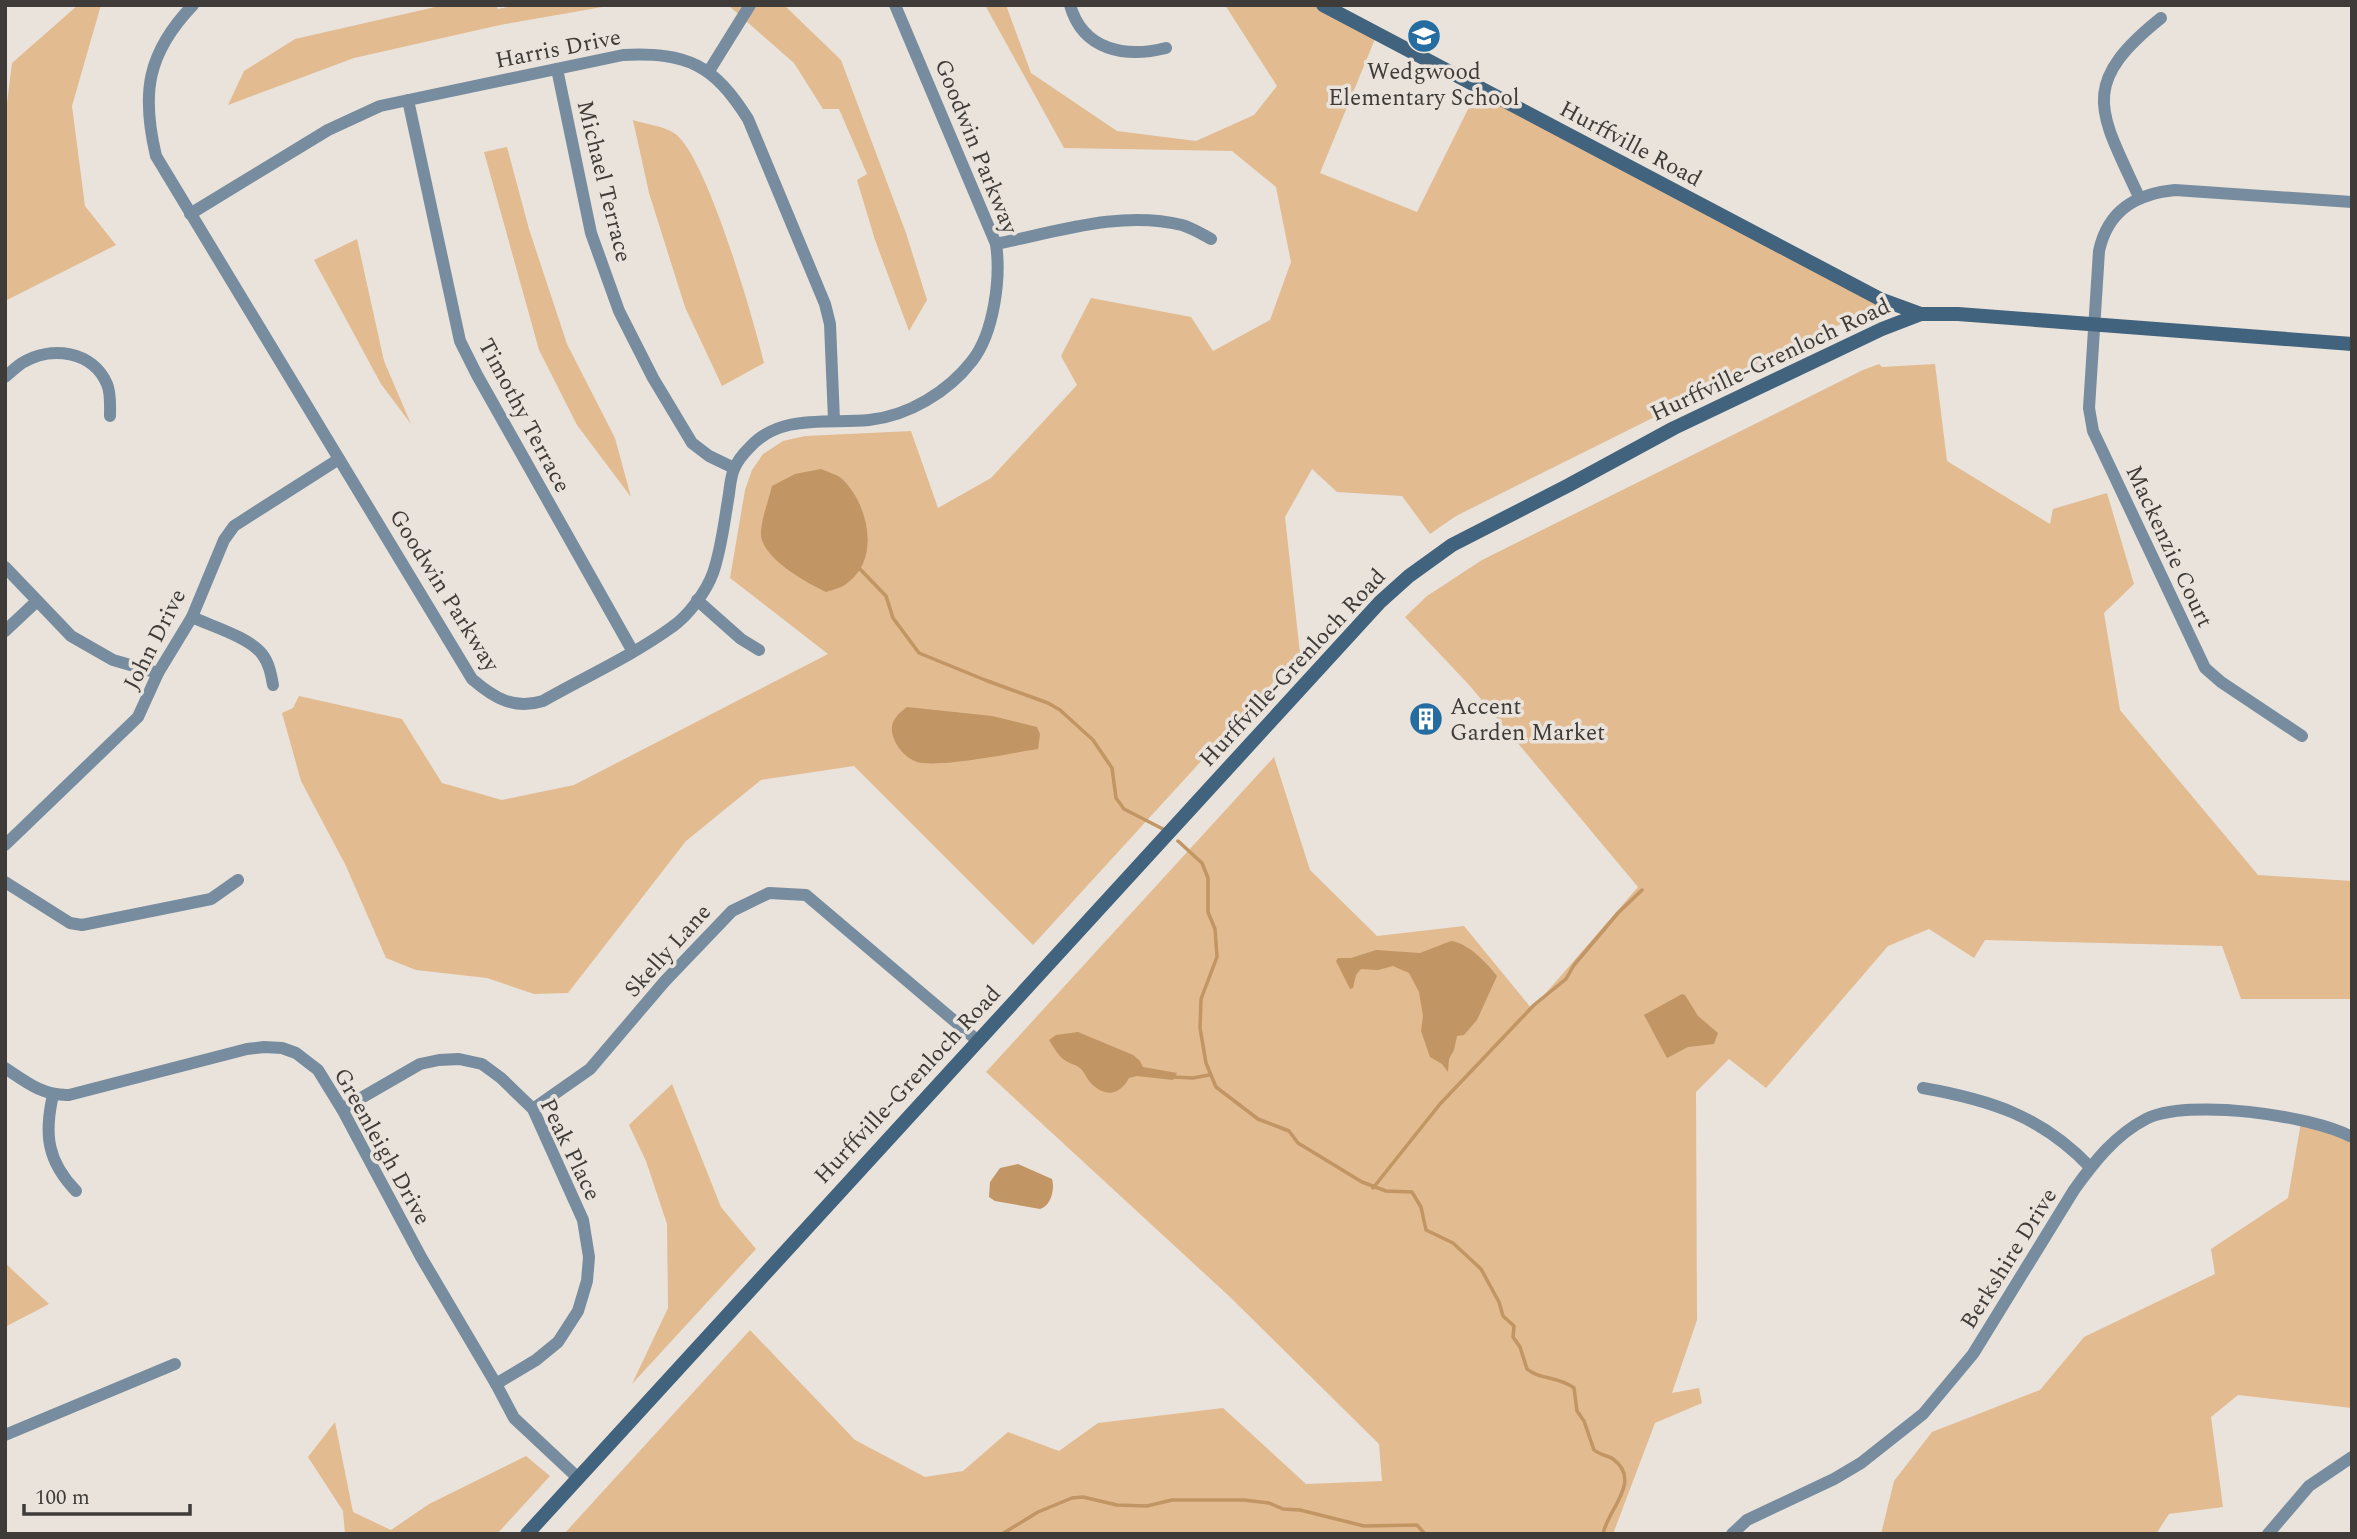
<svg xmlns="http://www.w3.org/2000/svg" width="2357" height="1539" font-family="Spectral,serif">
<rect width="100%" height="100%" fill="#eae3db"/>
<g fill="#e2bb91">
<path d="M78 5H101L72 106 85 206 116 245 5 301V119L12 63Z"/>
<path d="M444 5H496L498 9 517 5H614L500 25 354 58 228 105 244 71 295 39Z"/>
<path d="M728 5H784L841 60 906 233 927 300 909 331 875 240 857 180 867 174 839 109H823L794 63Z"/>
<path d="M985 5H1006L1031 73 1117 131 1196 141 1254 115 1277 86 1225 5H1324L1377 34 1320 173 1417 212 1479 87 1894 305 1841 324 1456 516 1430 534 1402 496 1337 492 1312 469 1285 517 1300 653 1033 945 854 766 761 780 686 841 568 993 534 994 487 978 416 970 386 958 346 866 301 781 282 713 293 708 299 696 402 719 442 783 502 800 574 785 828 654 730 578 745 490 752 470 763 454 783 441 805 436 911 431 938 508 991 478 1077 385 1061 356 1091 298 1191 317 1213 351 1270 320 1291 262 1276 187 1232 151 1064 148Z"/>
<path d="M633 120C645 124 663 126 674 133 706 153 754 321 764 363L722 386 685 307 649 193Z"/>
<path d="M507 147 529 229 567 344 615 438 631 497 577 425 539 350 484 152Z"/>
<path d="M357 239 384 361 411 424 381 384 314 260Z"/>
<path d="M1879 364 1882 367 1935 364 1947 461 2050 524 2053 509 2107 493 2134 584 2104 613 2120 710 2258 875 2352 881V999H2241L2222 946 1985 940 1974 958 1929 929 1888 946 1766 1088 1729 1059 1696 1092 1697 1320 1672 1393 1699 1388 1702 1403 1655 1423 1613 1534H564L750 1330 855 1440 925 1477 963 1471 1008 1432 1059 1451 1098 1423 1223 1408 1306 1484 1382 1481 1379 1444 1230 1297 986 1072 1274 757 1310 870 1377 936 1464 926 1532 1009 1638 887 1470 686 1405 617 1427 596 1482 560 1863 370Z"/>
<path d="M672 1084 721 1207 756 1249 632 1384 668 1308 667 1224 646 1161 629 1125Z"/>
<path d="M2301 1122 2352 1132V1408L2238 1395 2211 1417 2223 1507 2169 1514 2156 1534H1881L1894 1481 1932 1432 2040 1390 2084 1337 2215 1274 2211 1249 2288 1198Z"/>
<path d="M5 1263 49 1304 5 1327Z"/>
<path d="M335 1422 353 1512 391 1530 429 1504 526 1456 550 1476 497 1534H345L343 1511 308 1457Z"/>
</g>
<g fill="#c19564">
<path d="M821 469C827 472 836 474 841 478 868 502 882 560 846 584 841 588 832 590 826 592 807 583 763 559 761 535 760 523 769 499 772 486L795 474Z"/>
<path d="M907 707 992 716 1037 727 1040 734 1038 749C1012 753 939 768 917 762 906 758 898 749 894 739 888 724 895 716 907 707Z"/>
<path d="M1451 941C1468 943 1487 963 1497 976L1477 1020 1464 1035 1457 1036 1454 1050 1449 1059 1448 1072 1442 1064 1430 1057 1421 1031 1423 1016 1419 992 1409 973 1393 966 1378 970 1361 969 1356 975 1353 988 1350 989 1336 961 1338 958H1351L1376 950 1420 953Z"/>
<path d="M1682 994 1685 995 1698 1016 1718 1033 1714 1044 1688 1047 1667 1058 1644 1015Z"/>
<path d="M1078 1032 1133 1055 1140 1061 1143 1067 1177 1073 1173 1080 1137 1076 1129 1078C1121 1093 1108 1098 1094 1086 1088 1082 1086 1074 1081 1069 1076 1064 1072 1065 1066 1061 1059 1057 1054 1048 1049 1040L1056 1035Z"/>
<path d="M1018 1164 1052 1179C1055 1189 1051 1206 1040 1209L995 1201 989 1197 990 1182 1000 1168Z"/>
</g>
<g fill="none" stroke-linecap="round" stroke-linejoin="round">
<g stroke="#c19564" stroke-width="3.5">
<path d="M857 566 886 596 893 618 919 653 985 680 1048 703 1060 710 1093 740 1112 768 1116 798 1124 809 1163 829"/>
<path d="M1178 841 1202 863 1208 878V912L1215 929 1217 957 1201 999 1200 1028 1206 1063 1216 1087 1258 1119 1289 1131 1298 1143 1362 1182 1386 1191 1412 1192 1421 1207 1426 1230 1453 1243 1481 1269 1499 1302 1503 1316 1514 1326 1513 1337 1520 1347 1527 1369C1540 1380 1558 1376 1574 1388L1577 1411 1584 1421 1594 1450C1600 1455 1607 1455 1613 1459 1643 1481 1607 1510 1603 1534"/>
<path d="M1173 1077 1193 1078 1209 1075"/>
<path d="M1373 1188 1440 1104 1534 1005 1566 979 1574 965 1618 913 1642 890"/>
<path d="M1002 1534 1038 1512 1072 1498 1083 1497 1117 1505 1147 1506 1172 1500H1244L1269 1503 1283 1509 1300 1510 1364 1526 1417 1525 1425 1534"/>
</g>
<g stroke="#778d9f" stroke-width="12">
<path d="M193 5C147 53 141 93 156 156L472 679C494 698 514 710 543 701 585 677 632 656 672 627 688 616 706 592 713 573 721 550 724 524 728 500 730 490 730 478 734 469 737 462 744 453 749 448 780 413 828 424 869 420 908 416 948 392 972 361 994 333 1001 278 996 244L895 5"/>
<path d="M1070 5C1083 51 1126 58 1166 48"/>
<path d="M557 69 591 233 619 311 653 378 692 443 709 456 734 468"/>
<path d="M709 71 750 5"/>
<path d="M408 100 460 341 477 375 632 650"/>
<path d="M2139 197C2100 112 2077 85 2161 18"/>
<path d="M190 214 328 130 380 106 623 55C688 52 714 65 748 119L825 304 830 324 834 420"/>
<path d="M996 244C1056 232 1121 210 1182 225 1192 228 1202 234 1211 239"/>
<path d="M5 377C11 372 16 367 22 363 51 345 93 351 107 384 111 393 110 406 110 416"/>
<path d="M5 567 71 636 113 660 158 673"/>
<path d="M697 600 741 639 759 650"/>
<path d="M192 617C211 626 249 637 262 654 269 663 271 674 273 685"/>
<path d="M5 631 37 601"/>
<path d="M2302 736 2221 682 2205 668 2093 431 2089 408 2099 251C2108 210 2136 194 2175 190L2352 202"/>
<path d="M5 845 138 717 158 673 192 617 224 540 234 526 339 459"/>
<path d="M5 882 70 923 82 925 211 899 238 880"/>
<path d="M5 1068C26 1082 43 1096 69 1095L247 1049 264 1047 282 1048 296 1053 318 1070 342 1109 421 1257 496 1384 514 1418 577 1477"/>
<path d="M1923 1088C1991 1100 2041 1116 2090 1167"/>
<path d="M53 1095C44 1134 47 1161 76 1191"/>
<path d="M342 1109 420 1064 439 1060 459 1059 482 1064 501 1078 533 1109 583 1220 589 1257 587 1281 578 1311 558 1342 536 1360 496 1384"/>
<path d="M533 1109 590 1069 665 981 732 911 769 893 806 895 978 1041"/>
<path d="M5 1435 175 1364"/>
<path d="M1732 1534 1747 1520 1834 1479 1861 1463 1923 1414 1973 1354 2074 1190C2094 1162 2115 1135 2146 1119 2188 1098 2310 1115 2352 1137"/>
<path d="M2268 1534 2309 1486 2352 1457"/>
</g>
<g stroke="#42637d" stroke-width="14">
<path d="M1323 5 1880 299 1921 314"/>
<path d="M527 1534 1380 602 1409 576 1452 545 1569 485 1674 428 1882 329 1921 314H1958L2352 344"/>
</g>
</g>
<defs>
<g id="school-disc" transform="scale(1.75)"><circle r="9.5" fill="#256da1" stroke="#eae3db"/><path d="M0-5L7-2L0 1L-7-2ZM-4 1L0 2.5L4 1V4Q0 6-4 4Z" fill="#fff"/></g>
<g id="building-disc" transform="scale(1.75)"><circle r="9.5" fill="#256da1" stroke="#eae3db"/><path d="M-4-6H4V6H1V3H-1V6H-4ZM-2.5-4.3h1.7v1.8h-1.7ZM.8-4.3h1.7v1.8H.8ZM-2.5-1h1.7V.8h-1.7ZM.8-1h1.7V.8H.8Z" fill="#fff"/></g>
</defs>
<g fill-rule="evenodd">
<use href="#school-disc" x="1424" y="36"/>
<use href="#building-disc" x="1426" y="719"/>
</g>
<g text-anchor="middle" stroke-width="7" stroke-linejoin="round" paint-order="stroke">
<g font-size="23" fill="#3e3b38" stroke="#eae3db">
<text transform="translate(558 48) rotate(-11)" y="8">Harris Drive</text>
<text transform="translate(1631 143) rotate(28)" y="8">Hurffville Road</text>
<text transform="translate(977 146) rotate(68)" y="8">Goodwin Parkway</text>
<text transform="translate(605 181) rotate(76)" y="8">Michael Terrace</text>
<text transform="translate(1770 359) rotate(-25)" y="8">Hurffville-Grenloch Road</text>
<text transform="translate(525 415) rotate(62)" y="8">Timothy Terrace</text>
<text transform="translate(2170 546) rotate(65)" y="8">Mackenzie Court</text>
<text transform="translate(445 590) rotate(58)" y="8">Goodwin Parkway</text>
<text transform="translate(154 639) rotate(-63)" y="8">John Drive</text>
<text transform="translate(1292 667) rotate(-47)" y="8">Hurffville-Grenloch Road</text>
<text transform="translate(667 950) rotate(-48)" y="8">Skelly Lane</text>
<text transform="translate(907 1084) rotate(-47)" y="8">Hurffville-Grenloch Road</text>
<text transform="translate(383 1146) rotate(61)" y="8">Greenleigh Drive</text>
<text transform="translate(571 1149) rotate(64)" y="8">Peak Place</text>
<text transform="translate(2008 1258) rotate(-58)" y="8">Berkshire Drive</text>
</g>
<g font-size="23" fill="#3e3b38" stroke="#eae3db">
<text x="1424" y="79">Wedgwood<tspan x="1424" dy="26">Elementary School</tspan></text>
<text x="1450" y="714" text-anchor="start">Accent<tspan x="1450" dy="26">Garden Market</tspan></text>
</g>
</g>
<rect width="2357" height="1539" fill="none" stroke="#3e3b38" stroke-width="14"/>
<path d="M24 1504v10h166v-10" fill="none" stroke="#3e3b38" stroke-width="3.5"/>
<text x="35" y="1504" font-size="21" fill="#3e3b38" stroke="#eae3db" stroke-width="5" paint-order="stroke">100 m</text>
</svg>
